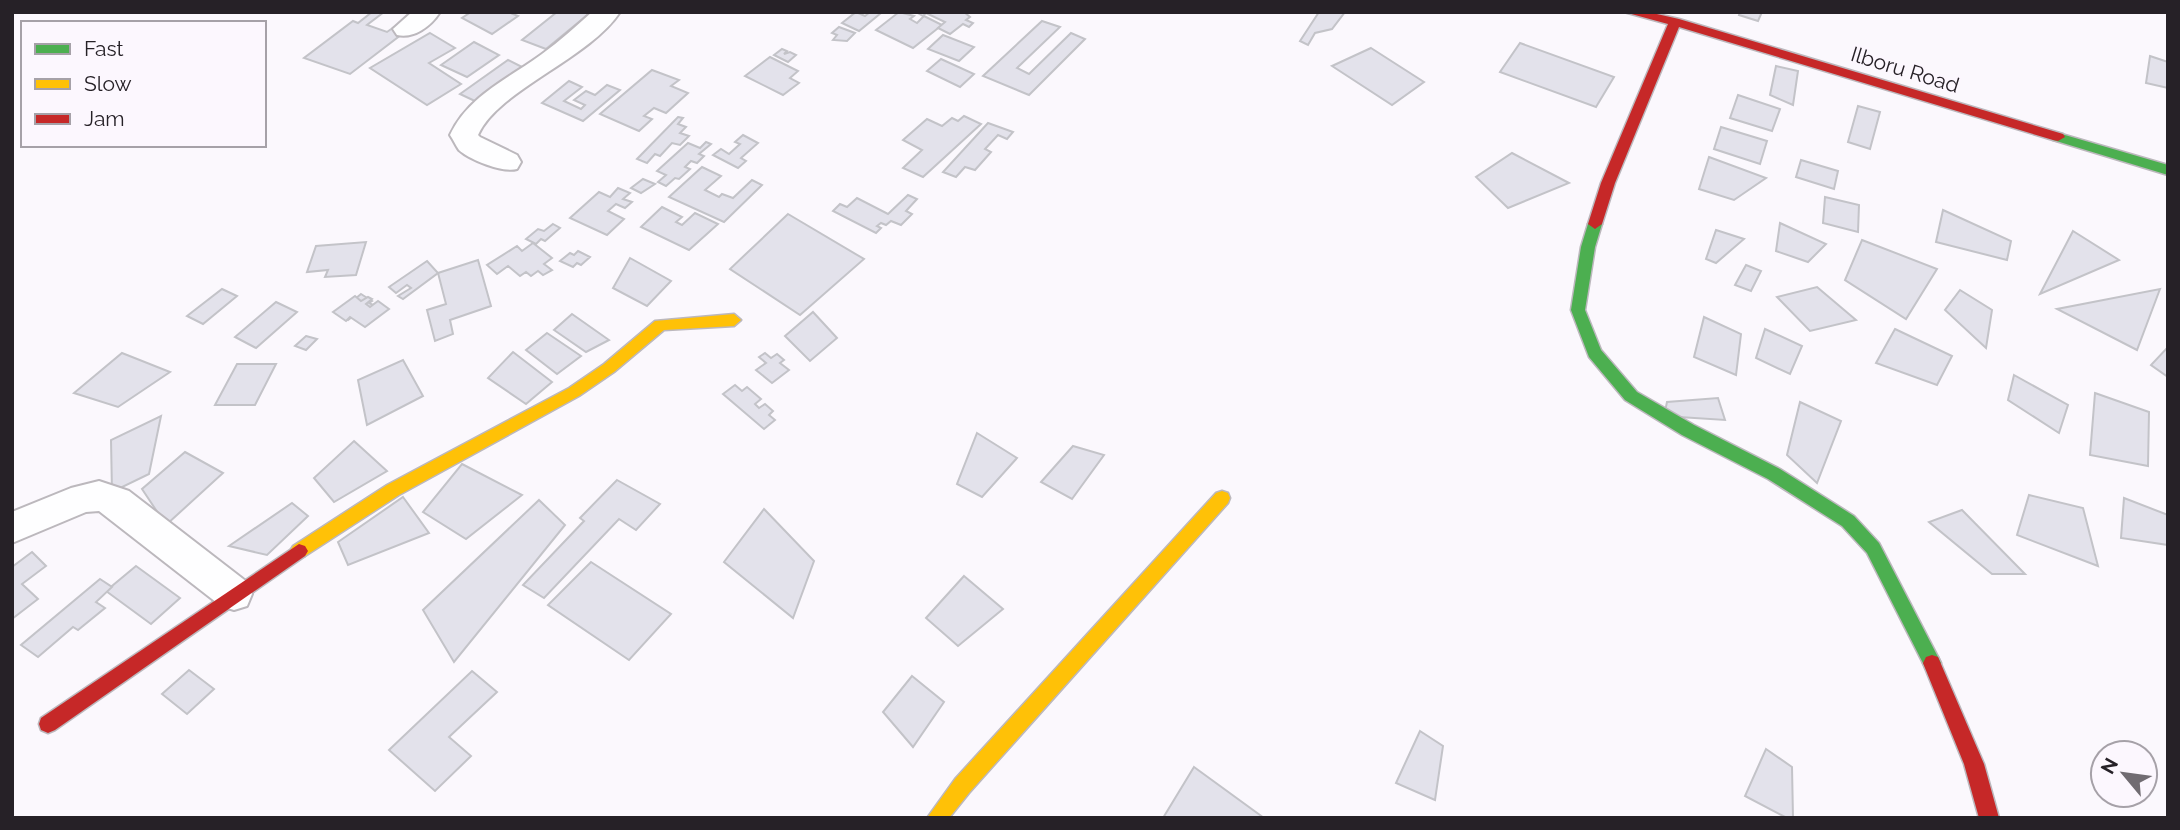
<svg xmlns="http://www.w3.org/2000/svg" width="2180" height="830" font-family="Raleway,sans-serif">
<rect width="100%" height="100%" fill="#fbf8fd"/>
<g fill="#e3e2eb" stroke="#c3c3c8" stroke-width="2">
<path d="M372 12H384L367 25 387 32 394 27 406 31 350 74 304 58 353 21 358 23Z"/>
<path d="M471 12H516L513 14 518 16 492 34 462 18Z"/>
<path d="M557 12H591L546 49 522 40Z"/>
<path d="M856 12 865 16 870 12 881 13 859 31 842 23Z"/>
<path d="M899 12 914 16 910 19 917 23 924 16 942 25 913 48 876 30Z"/>
<path d="M916 12H964L970 17 966 20 973 23 969 27 963 24 950 34 938 28 945 22 926 13 923 16Z"/>
<path d="M1319 12H1345L1332 29 1315 33 1308 45 1300 41Z"/>
<path d="M1740 12H1762L1758 21 1739 15Z"/>
<path d="M1042 21 1060 27 1017 68 1029 74 1071 33 1085 39 1029 95 983 76Z"/>
<path d="M839 27 855 33 847 41 833 40 837 35 832 33Z"/>
<path d="M430 33 455 48 429 63 461 84 427 105 370 68Z"/>
<path d="M943 35 974 47 959 61 928 49Z"/>
<path d="M474 42 499 55 467 77 441 65Z"/>
<path d="M1520 43 1614 77 1596 107 1500 72Z"/>
<path d="M1371 48 1424 82 1392 105 1332 66Z"/>
<path d="M782 49 787 51 784 54 790 52 796 55 788 62 774 55Z"/>
<path d="M2150 56 2168 62V88L2146 83Z"/>
<path d="M770 57 798 71 790 78 799 83 783 95 745 76Z"/>
<path d="M941 59 974 74 960 87 927 71Z"/>
<path d="M508 60 524 68 477 102 460 94Z"/>
<path d="M1776 66 1798 71 1793 105 1770 95Z"/>
<path d="M652 70 679 80 671 86 688 93 666 113 654 108 644 116 652 119 639 131 600 114Z"/>
<path d="M569 81 582 87 564 101 581 109 585 105 574 100 586 91 595 95 607 85 620 90 583 121 542 103Z"/>
<path d="M1738 95 1780 109 1772 131 1730 118Z"/>
<path d="M1858 106 1880 112 1870 149 1848 142Z"/>
<path d="M964 116 981 124 923 177 903 168 922 150 903 140 927 119 942 126 952 118 958 121Z"/>
<path d="M678 117 683 118 678 124 686 127 680 133 689 136 680 145 672 143 660 156 655 154 647 163 637 159Z"/>
<path d="M988 123 1013 132 1007 139 998 135 985 149 991 152 975 170 965 167 956 177 943 172Z"/>
<path d="M1721 127 1767 141 1760 164 1714 149Z"/>
<path d="M743 135 758 143 741 158 746 161 738 168 713 155 721 149 729 154 740 144 735 142Z"/>
<path d="M706 142 711 144 699 154 704 156 697 163 691 161 685 167 690 169 679 179 675 178 666 186 658 182 666 175 657 171 688 143 700 148Z"/>
<path d="M1512 153 1569 183 1508 208 1476 177Z"/>
<path d="M1709 157 1766 178 1734 200 1699 189Z"/>
<path d="M1801 160 1838 171 1834 189 1796 177Z"/>
<path d="M702 167 721 176 705 190 719 197 722 194 733 198 752 180 762 185 724 222 669 197Z"/>
<path d="M643 179 655 184 641 193 631 188Z"/>
<path d="M618 188 630 193 623 199 632 202 625 208 616 204 608 211 624 219 607 235 570 218 599 192 610 197Z"/>
<path d="M908 195 917 199 906 211 912 214 901 225 891 221 886 225 881 223 877 226 881 228 876 233 833 211 840 204 847 207 857 198 888 214Z"/>
<path d="M1825 197 1859 205 1858 232 1823 223Z"/>
<path d="M662 207 682 217 676 222 682 225 695 213 718 224 689 250 641 227Z"/>
<path d="M1943 210 2011 241 2007 260 1936 242Z"/>
<path d="M788 214 864 259 800 315 730 269Z"/>
<path d="M1780 223 1826 244 1808 262 1776 251Z"/>
<path d="M553 224 560 228 545 241 541 239 536 244 526 239 538 229 544 231Z"/>
<path d="M1716 230 1744 239 1716 263 1706 259Z"/>
<path d="M2073 231 2119 260 2040 294Z"/>
<path d="M1862 240 1937 269 1906 319 1845 280Z"/>
<path d="M366 242 356 275 325 277 328 270 307 272 316 246Z"/>
<path d="M533 243 552 258 544 264 552 270 543 275 538 271 531 276 526 272 520 276 508 266 497 274 487 265 517 246 522 251Z"/>
<path d="M578 251 590 257 581 265 577 263 573 267 560 261 570 253 574 255Z"/>
<path d="M630 258 671 281 647 306 613 288Z"/>
<path d="M478 260 491 306 450 320 453 334 435 341 427 310 446 304 438 273Z"/>
<path d="M427 261 438 273 403 299 398 296 411 288 407 285 396 293 389 287Z"/>
<path d="M1746 265 1761 271 1751 291 1735 285Z"/>
<path d="M1817 287 1856 320 1810 331 1777 297Z"/>
<path d="M222 289 237 296 203 324 187 316Z"/>
<path d="M2160 289 2137 350 2057 309Z"/>
<path d="M1960 290 1992 310 1986 348 1945 310Z"/>
<path d="M361 294 372 301 369 303 373 305 376 303 385 310 367 325 352 317 348 320 337 314Z"/>
<path d="M355 296 361 301 368 297 372 299 366 304 370 307 378 301 389 309 365 327 350 317 346 321 333 312Z"/>
<path d="M276 302 297 312 256 348 235 337Z"/>
<path d="M813 312 837 338 810 361 785 336Z"/>
<path d="M572 314 609 340 586 352 554 330Z"/>
<path d="M1704 317 1741 334 1736 375 1694 357Z"/>
<path d="M1765 329 1802 346 1790 374 1756 358Z"/>
<path d="M1895 329 1952 356 1937 385 1876 363Z"/>
<path d="M547 333 581 356 557 374 526 350Z"/>
<path d="M306 336 317 339 306 350 295 346Z"/>
<path d="M2168 347V377L2151 365Z"/>
<path d="M513 352 552 382 526 404 488 378Z"/>
<path d="M122 353 170 372 118 407 74 393Z"/>
<path d="M765 353 771 358 777 354 784 360 780 363 789 370 772 383 756 370 766 363 759 357Z"/>
<path d="M403 360 423 396 367 425 358 380Z"/>
<path d="M237 364H276L255 405H215Z"/>
<path d="M2014 375 2068 405 2059 433 2008 400Z"/>
<path d="M735 385 742 391 747 387 761 399 755 404 759 408 765 404 773 411 769 415 775 420 764 429 723 394Z"/>
<path d="M2095 393 2149 412 2148 466 2090 455Z"/>
<path d="M1718 398 1725 420 1664 416 1667 402Z"/>
<path d="M1800 402 1841 421 1817 483 1787 455Z"/>
<path d="M161 416 149 474 112 492 111 440Z"/>
<path d="M977 433 1017 458 982 497 957 484Z"/>
<path d="M354 441 387 471 334 502 314 478Z"/>
<path d="M1073 446 1104 455 1072 499 1041 482Z"/>
<path d="M185 452 223 473 166 525 142 489Z"/>
<path d="M462 464 522 495 466 539 423 512Z"/>
<path d="M617 480 660 504 636 530 619 519 544 598 523 585 584 521 580 518Z"/>
<path d="M2029 495 2083 508 2098 566 2017 535Z"/>
<path d="M403 497 429 533 348 565 338 542Z"/>
<path d="M2124 498 2168 515V545L2121 538Z"/>
<path d="M539 500 565 525 454 662 423 610Z"/>
<path d="M292 503 308 516 267 555 229 546Z"/>
<path d="M764 509 814 561 793 618 724 562Z"/>
<path d="M1962 510 2025 574H1992L1929 522Z"/>
<path d="M32 552 46 566 22 584 38 599 12 619V567Z"/>
<path d="M591 562 671 614 629 660 548 605Z"/>
<path d="M136 566 180 598 151 624 106 591Z"/>
<path d="M964 576 1003 609 958 646 926 618Z"/>
<path d="M100 579 112 587 96 602 105 608 78 630 73 627 38 657 21 645Z"/>
<path d="M189 670 214 689 187 714 162 694Z"/>
<path d="M472 671 497 692 449 737 471 756 435 791 389 750Z"/>
<path d="M912 676 944 702 913 747 883 712Z"/>
<path d="M1420 731 1443 746 1435 800 1396 783Z"/>
<path d="M1766 749 1792 767 1793 818H1787L1745 796Z"/>
<path d="M1194 767 1264 818H1163Z"/>
</g>
<g fill="none" stroke-linecap="round" stroke-linejoin="round">
<g stroke="#bcb8bd" stroke-width="4">
<g id="street">
<path d="M412 12H440C431 26 414 39 397 35L393 29Z"/>
<path d="M592 12H620C589 59 498 90 478 135L480 137 517 155 521 162 517 169C503 173 470 160 459 150 456 146 453 139 450 135 469 95 508 79 542 54 560 41 576 26 592 12Z"/>
<path d="M99 481 129 491 247 582 252 594 247 606 234 610 221 606 99 511 86 512 12 543V512L71 488Z"/>
</g>
</g>
<g stroke="#bcb8bd" stroke-width="3">
<g id="fast">
<path d="M2058 133 2168 165V175L2053 140 2051 137Z"/>
<path d="M1595 219 1602 224 1595 247 1585 310 1601 350 1637 392 1694 425 1780 469 1854 516 1879 543 1938 657 1941 663 1938 669 1932 671 1926 669 1867 553 1842 526 1768 479 1682 435 1625 400 1589 357 1571 310 1581 247 1588 224Z"/>
</g>
</g>
<g stroke="#bcb8bd" stroke-width="3">
<g id="slow">
<path d="M734 314 741 320 734 326 664 330 614 372 579 396 399 495 305 556 299 558 293 556 290 551 293 546 387 485 569 388 604 364 655 321Z"/>
<path d="M1222 491 1228 493 1230 498 1228 503 969 793 949 818H927L955 779 1216 493Z"/>
</g>
</g>
<g stroke="#bcb8bd" stroke-width="3">
<g id="jam">
<path d="M1624 12H1648L1679 19 2063 134 2065 137 2058 141 2053 140 1679 27 1615 183 1602 224 1595 229 1588 224 1601 183 1668 24Z"/>
<path d="M299 544 305 546 308 551 305 556 55 730 48 733 41 730 39 724 41 718Z"/>
<path d="M1932 655 1938 657 1984 764 1999 818H1979L1964 764 1923 663 1926 657Z"/>
</g>
</g>
<use href="#street" fill="#fefeff" fill-rule="evenodd"/>
<use href="#fast" fill="#4caf50" fill-rule="evenodd"/>
<use href="#slow" fill="#ffc107" fill-rule="evenodd"/>
<use href="#jam" fill="#c62828" fill-rule="evenodd"/>
</g>
<g text-anchor="middle" stroke-width="5" stroke-linejoin="round" paint-order="stroke">
<g font-size="21" fill="#262127" stroke="#fcf7fe">
<text transform="translate(1905 70) rotate(17)" y="7">Ilboru Road</text>
</g>
</g>
<rect width="2180" height="830" fill="none" stroke="#262127" stroke-width="28"/>
<rect x="21" y="21" width="245" height="126" fill="#fcf7fe" stroke="#a6a1a8" stroke-width="2"/>
<rect x="35" y="44" width="35" height="10" fill="#4caf50" stroke="#a6a1a8" stroke-width="2"/>
<text x="84" y="56" font-size="21" fill="#262127">Fast</text>
<rect x="35" y="79" width="35" height="10" fill="#ffc107" stroke="#a6a1a8" stroke-width="2"/>
<text x="84" y="91" font-size="21" fill="#262127">Slow</text>
<rect x="35" y="114" width="35" height="10" fill="#c62828" stroke="#a6a1a8" stroke-width="2"/>
<text x="84" y="126" font-size="21" fill="#262127">Jam</text>
<g transform="translate(2124 774) rotate(299)"><circle r="33" fill="#fcf7fe" stroke="#a6a1a8" stroke-width="2"/>
<path d="M0-5L12 26L0 18L-12 26Z" fill="#716c72"/>
<text y="-10" font-size="19" font-weight="bold" text-anchor="middle" fill="#262127">N</text>
</g>
</svg>
